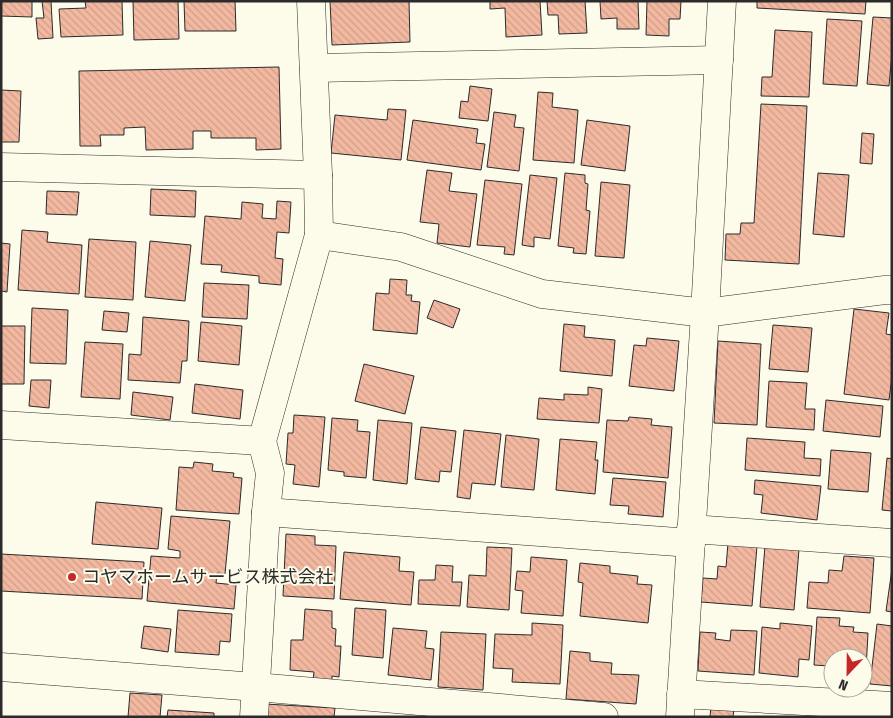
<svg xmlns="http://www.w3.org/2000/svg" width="893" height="718" font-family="'Fira Sans Condensed','Noto Sans JP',sans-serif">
<defs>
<pattern id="building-back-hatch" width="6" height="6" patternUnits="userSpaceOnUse" patternTransform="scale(1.25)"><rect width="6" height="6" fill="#f2b8a0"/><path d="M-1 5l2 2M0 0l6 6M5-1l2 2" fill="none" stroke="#d09e8a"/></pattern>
</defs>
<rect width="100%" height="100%" fill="#fdfbea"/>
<g fill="url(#building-back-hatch)" stroke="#2b2b2b">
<path d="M1 1H32V17L1 16Z"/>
<path d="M42 1H51L53 38 38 39 36 18H44Z"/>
<path d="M85 1H122L123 35 61 37 59 9 86 8Z"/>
<path d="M133 1H178L179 39 134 40Z"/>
<path d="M184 1H235L236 31H185Z"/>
<path d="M330 1H409L410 42 332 45Z"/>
<path d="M490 1H540L542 35 506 37 505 8 490 9Z"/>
<path d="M547 1H585L587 33 559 34 558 15H548Z"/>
<path d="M600 1H638L639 29H617V18L601 19Z"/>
<path d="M647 1H681L680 19H669V36L646 35Z"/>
<path d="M757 1H866L865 14 757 8Z"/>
<path d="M873 17 892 18V53L889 86 867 84Z"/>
<path d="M827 19 862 21 857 86 823 84Z"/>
<path d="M775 30 812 32 809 97 761 96 762 77H772Z"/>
<path d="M279 67 281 149 256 150V138H211V131H193V149L146 150 145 127 124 128V135H100L101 146H80L79 71Z"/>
<path d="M470 86 492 89 488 121 459 118 461 101 468 102Z"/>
<path d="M1 90 21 91 19 142H1Z"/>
<path d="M538 92 553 93 552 107 578 110 574 163 533 160Z"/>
<path d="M761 104 807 106 799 264 725 260 726 234H740L741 223H754Z"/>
<path d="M388 109 406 110 401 160 331 153 335 115 387 120Z"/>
<path d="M494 112 516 115 514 127 524 128 519 171 487 167Z"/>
<path d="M413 120 478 129 476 143 485 144 481 170 407 160Z"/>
<path d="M587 120 630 126 625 171 581 165Z"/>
<path d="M862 133 874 134 872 164 860 163Z"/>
<path d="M427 170 452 173 449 191 477 194 470 247 437 243 439 224 420 222Z"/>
<path d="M565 173 585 175V183L588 184 586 210 590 211 586 254 573 253 574 248 558 246Z"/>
<path d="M818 173 849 175 844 237 813 234Z"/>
<path d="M530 175 557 178 550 239 534 237V247L522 245Z"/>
<path d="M485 180 522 184 514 255 504 254 505 247 477 245Z"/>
<path d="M601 182 630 185 624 258 595 256Z"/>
<path d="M151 189 196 191 195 217 150 215Z"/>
<path d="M47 191 79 192 77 215 46 214Z"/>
<path d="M277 201 291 202 289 233 277 232 275 258 283 259 281 285 259 283V276L221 272 222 265 201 264 205 216 241 219 242 202 263 204 262 218 276 219Z"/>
<path d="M22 230 48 232 47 242 82 245 79 294 18 290Z"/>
<path d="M89 239 136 242 133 300 85 297Z"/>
<path d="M150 241 191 245 185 301 145 297Z"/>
<path d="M1 243 10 244 7 292 1 291Z"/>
<path d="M390 279 407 280 406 295H412L411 301 420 302 417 334 373 330 376 293 389 294Z"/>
<path d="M204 283 249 285 247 319 202 317Z"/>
<path d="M434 300 460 309 453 328 427 318Z"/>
<path d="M32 308 68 310 66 364 30 363Z"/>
<path d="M854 309 889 313 886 334 892 335V377L889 400 844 394Z"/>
<path d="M104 311 129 313 127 332 102 330Z"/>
<path d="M143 317 189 321 187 361H182L180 383 128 380 129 354 141 355Z"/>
<path d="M201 322 242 326 239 365 198 361Z"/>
<path d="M564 324 585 326 584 337 615 340 612 376 560 371Z"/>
<path d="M773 325 812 328 808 372 769 369Z"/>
<path d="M1 326H25L24 384H1Z"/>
<path d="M647 338 679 341 674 391 629 386 634 345 646 346Z"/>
<path d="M718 341 761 344 757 425 714 423Z"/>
<path d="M85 342 123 344 120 399 81 397Z"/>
<path d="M364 364 414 376 405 414 355 401Z"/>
<path d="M31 380H51L49 408 29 406Z"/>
<path d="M769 381 807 383 805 409H815L814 430 766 427Z"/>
<path d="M195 384 243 390 240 419 192 413Z"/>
<path d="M588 387 602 389 599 423 537 419 539 398 564 400V394L588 395Z"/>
<path d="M133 392 173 397 170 420 131 415Z"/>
<path d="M826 400 883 406 880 437 823 431Z"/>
<path d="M294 415 325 417 319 487 293 484 295 465 286 464 288 433H293Z"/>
<path d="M629 417 652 419 651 425 672 427 668 478 603 472 607 420 628 421Z"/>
<path d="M332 418 358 420 357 431 370 432 366 478 344 476V472L328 470Z"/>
<path d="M378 420 412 423 407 484 373 480Z"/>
<path d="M421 427 456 431 451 472 440 471 439 482 415 479Z"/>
<path d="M464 430 501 434 495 485 472 483 470 499 457 497Z"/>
<path d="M506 435 539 439 534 490 501 487Z"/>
<path d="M747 438 805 442 804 458 821 459 820 476 745 470Z"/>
<path d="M560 439 597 442 595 460H598L595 494 556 490Z"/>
<path d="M831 450 871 453 868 492 828 489Z"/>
<path d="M887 458 892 459V511L882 510Z"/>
<path d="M194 462 213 464 212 471 234 473 233 477 242 478 239 514 176 510 179 467 193 468Z"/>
<path d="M613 478 666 482 663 517 628 514 629 506 610 505Z"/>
<path d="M755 480 821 486 817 520 761 513 763 495 754 494Z"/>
<path d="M96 502 162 508 158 549 92 544Z"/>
<path d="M171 516 230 521 225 574 217 573 216 583 236 585 234 609 147 601 151 556 180 558V551L168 549Z"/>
<path d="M286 534 315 536V545L336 546 334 599 283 596Z"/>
<path d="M728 543 757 546 752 606 701 602 703 578 717 579 718 566 726 567Z"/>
<path d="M765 546 799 549 794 610 760 607Z"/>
<path d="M487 547 512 548 509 610 467 607 469 575 486 576Z"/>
<path d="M344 552 400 557 399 571 414 572 411 605 340 599Z"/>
<path d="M1 554 144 562 142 599 1 591Z"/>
<path d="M844 556 874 558 870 613 807 608 809 582 828 583 829 570 842 571Z"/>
<path d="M531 557 567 560 563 616 521 613 523 591 515 590 517 571 530 572Z"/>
<path d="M580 563 610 566V573L638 576 637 584 652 585 648 623 580 616 583 583 578 582Z"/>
<path d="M436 565 453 566 452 582H462L460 606 418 604 419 580H435Z"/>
<path d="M892 569V612L886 611Z"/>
<path d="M355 608 386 610 383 658 352 655Z"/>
<path d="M305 609 332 611V628L336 629 335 646H341L339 677 332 676V681L313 680 314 672 290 670 291 640H303Z"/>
<path d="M178 610 232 614 230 642 220 641 219 655 175 652Z"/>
<path d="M817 617 840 618 839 626 854 627 853 632 868 633 866 670H863V658H833V678L828 677 829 666 814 665Z"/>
<path d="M532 623 563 625 560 684 512 682 513 669 493 668 495 634 532 635Z"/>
<path d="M780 623 812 626 809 660 799 659 798 677 759 673 762 627 780 629Z"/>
<path d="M877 624 892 626V686L870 684Z"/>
<path d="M144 626 171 629 168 652 141 648Z"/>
<path d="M393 628 427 631 425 648 434 649 431 680 388 675Z"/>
<path d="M731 630 757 631 754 675 698 671 700 632 716 633 715 639 730 641Z"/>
<path d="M441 632 486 634 483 690 438 687Z"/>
<path d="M570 651 590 653V661L612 663 611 674 639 675 636 704 566 699Z"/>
<path d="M130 693 162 695 160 717H128Z"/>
<path d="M265 704 335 708 334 717H265Z"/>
<path d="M711 706 734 708 733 717H710Z"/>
<path d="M168 710 214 713V717H167Z"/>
<path d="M807 711 862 717H807Z"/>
</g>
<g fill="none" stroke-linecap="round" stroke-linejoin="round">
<g stroke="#2b2b2b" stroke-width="29">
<g id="street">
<path d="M314 68 719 60"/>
<path d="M1 167 318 175"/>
<path d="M319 235 401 247 542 294 705 313 885 290H892"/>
<path d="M1 425 262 441"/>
<path d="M266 512 691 543"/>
<path d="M691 529 892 543"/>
<path d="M1 667 256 687 604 717"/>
<path d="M681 694 892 706"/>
<path d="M254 717 266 512 270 473 262 441 319 235 318 175 311 1"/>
<path d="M680 717 705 313 722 1"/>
</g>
</g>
<use href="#street" stroke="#fdfbea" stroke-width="28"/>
</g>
<circle fill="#c62828" stroke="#fdfbea" stroke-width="2" cx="72" cy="577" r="5"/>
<g text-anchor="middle" stroke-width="4" stroke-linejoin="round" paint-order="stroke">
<g font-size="18" fill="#2b2b2b" stroke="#fdfbea" text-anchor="start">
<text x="82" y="583">コヤマホームサービス株式会社</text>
</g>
</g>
<rect width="893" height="718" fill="none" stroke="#2b2b2b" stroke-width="5"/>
<g transform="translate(848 673) rotate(202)"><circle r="24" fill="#fdfbea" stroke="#a9a89e"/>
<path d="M0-4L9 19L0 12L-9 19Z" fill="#c62828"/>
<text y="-8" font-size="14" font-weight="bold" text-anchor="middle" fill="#2b2b2b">N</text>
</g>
</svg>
